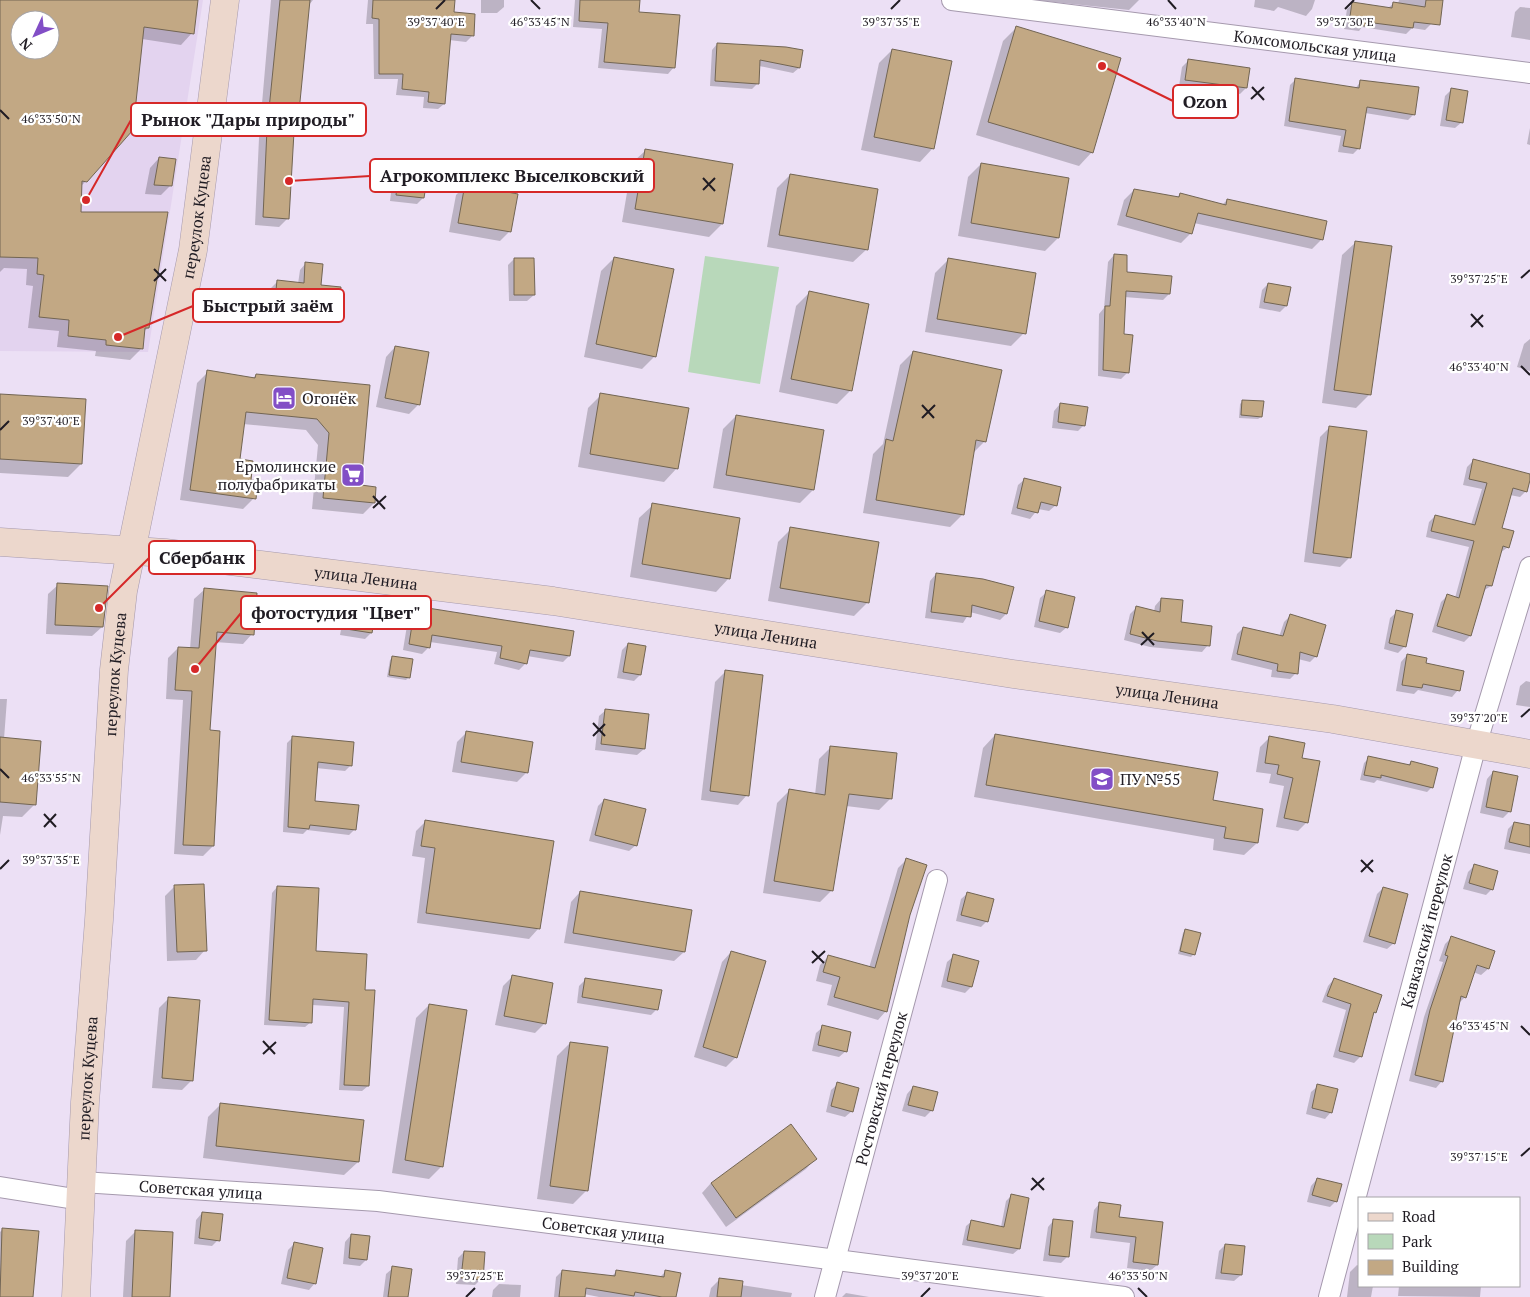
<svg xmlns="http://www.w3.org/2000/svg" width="1530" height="1297" font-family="'PT Serif',serif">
<rect width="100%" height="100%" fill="#ece0f5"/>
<path fill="#e3d3ef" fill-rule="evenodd" d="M0 0H203L148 352 0 351ZM20 20H50V50H20Z"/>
<path fill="#b8d8ba" d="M705 256 779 267 760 384 688 372Z"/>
<g fill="#0003" fill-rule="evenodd">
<path d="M0 0H197L192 33 181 45 142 39 86 181 81 186 80 213 148 328 143 332 141 349 130 360 95 356 96 351 57 347 59 331 28 328 33 286 26 285 27 269 4 268 0 272ZM20 20H50V50H20Z"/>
<path d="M271 0H313L308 6 295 132 292 135 288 218 279 227 255 225 259 138Z"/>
<path d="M368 0H454L452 13 472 36 466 42 449 40 444 104 438 109 423 108 424 97 396 95 398 79H374L373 24H366Z"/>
<path d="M481 0H504V7L497 13H481Z"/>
<path d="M575 0H639L638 13 674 67 668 74 598 68 602 29 573 27Z"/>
<path d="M1035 0H1139L1129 10Z"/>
<path d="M1255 0H1315L1312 9 1306 16 1278 7 1274 11 1254 7Z"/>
<path d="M1399 0H1435L1431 24 1425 30 1412 28 1406 34 1362 27 1359 31 1344 29 1347 9 1353 4 1388 8 1393 4H1398Z"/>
<path d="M1520 7 1530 8V40L1511 37 1515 12Z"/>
<path d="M1016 28 1092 152 1079 166 976 135 1003 41Z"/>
<path d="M717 44 799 68 793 73 759 66 758 83 752 89 710 86 712 50Z"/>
<path d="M892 50 933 148 920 162 861 150 879 63Z"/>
<path d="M1188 61 1246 88 1240 94 1179 86 1182 67Z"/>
<path d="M1296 79 1355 89 1361 81 1414 114 1408 120 1365 113 1359 148 1353 154 1338 152 1341 136 1284 126 1290 85Z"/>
<path d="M1452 89 1462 122 1455 128 1440 126 1445 96Z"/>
<path d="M1530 128V145L1527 144Z"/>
<path d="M646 150 722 224 709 237 622 222 632 163Z"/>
<path d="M159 158 171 185 161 195 145 194 150 168Z"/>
<path d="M401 163 423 198 417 204 390 201 394 169Z"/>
<path d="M981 164 1058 238 1045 251 958 236 968 177Z"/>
<path d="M790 175 867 249 853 262 767 247 777 188Z"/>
<path d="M465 186 510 231 500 241 449 232 456 195Z"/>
<path d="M1134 190 1177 198 1180 194 1222 205 1227 200 1322 239 1312 249 1194 223 1191 233 1181 243 1117 225 1124 200Z"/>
<path d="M1356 242 1370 394 1356 408 1322 403 1342 255Z"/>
<path d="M1114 255 1125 273 1169 294 1163 300 1124 297 1123 335 1128 372 1121 379 1098 376 1099 314 1104 308 1108 262Z"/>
<path d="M614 258 655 356 642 369 584 357 601 271Z"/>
<path d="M514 259 534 295 527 301H509L508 265Z"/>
<path d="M948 260 1024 333 1011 346 925 332 935 273Z"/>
<path d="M306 263 320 286 337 307 331 313 269 307 271 288 277 282 298 284 300 270Z"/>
<path d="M1268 284 1286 306 1280 312 1259 308 1262 290Z"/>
<path d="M809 293 868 305 850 391 837 404 779 392 796 306Z"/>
<path d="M1530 339V371L1517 367 1524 344Z"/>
<path d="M395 347 419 404 409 414 376 407 386 357Z"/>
<path d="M913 352 985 441 973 453 963 514 950 527 863 513 873 454 883 444 900 365Z"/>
<path d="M208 372 253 378 256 375 369 386 360 486 374 503 363 514 312 509 318 445 306 430 243 424 238 460 249 481 254 498 243 509 180 500 197 383Z"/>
<path d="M0 395 81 464 68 477 0 473Z"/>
<path d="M601 395 677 468 664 482 578 467 588 408Z"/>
<path d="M1243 401 1261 417 1258 419 1239 418 1240 404Z"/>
<path d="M1060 404 1084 425 1078 431 1052 428 1054 411Z"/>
<path d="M736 416 813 490 800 503 713 488 723 429Z"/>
<path d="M1329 428 1350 557 1340 567 1304 562 1320 437Z"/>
<path d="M1473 461 1526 491 1520 497 1510 495 1500 529 1508 547 1500 553 1491 586 1483 591 1470 636 1464 642 1432 632 1441 602 1447 596 1455 598 1469 547 1426 537 1429 522 1435 516 1471 525 1482 489 1463 485 1467 467Z"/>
<path d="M1025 479 1056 505 1049 511 1038 509 1030 519 1011 514 1018 485Z"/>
<path d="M653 505 729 578 716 592 630 577 639 518Z"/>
<path d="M791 529 867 603 854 616 768 601 778 542Z"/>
<path d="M936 574 1006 614 1000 620 970 612 963 623 925 618 930 581Z"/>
<path d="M58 585 102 627 92 636 46 634 48 594Z"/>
<path d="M204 590 252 634 243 644 215 642 209 731 213 846 203 856 174 854 183 700 166 699 168 658 178 648 190 649 194 599Z"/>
<path d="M1047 592 1067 627 1060 633 1034 627 1040 598Z"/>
<path d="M1161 599 1180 623 1208 645 1202 652 1150 647 1124 640 1130 614 1136 608 1154 612 1155 606Z"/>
<path d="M351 602 375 606 371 633 365 639 340 635 345 608Z"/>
<path d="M415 607 569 656 563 662 527 656 526 663 519 670 494 664 497 652 430 642 429 647 422 654 403 650 409 613Z"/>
<path d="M1397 612 1405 646 1398 653 1384 649 1390 618Z"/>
<path d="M1290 616 1316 656 1310 662 1298 659 1296 673 1290 679 1271 677 1272 670 1231 660 1237 634 1243 628 1279 637 1284 622Z"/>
<path d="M628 644 640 675 634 681 617 678 622 650Z"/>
<path d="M1407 655 1425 664 1458 690 1452 697 1418 690 1414 694 1396 691 1401 662Z"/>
<path d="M393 657 409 677 406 680 387 677 390 660Z"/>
<path d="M725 672 747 795 738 805 701 800 715 682Z"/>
<path d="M1526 681 1530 682V707L1516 705 1520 686Z"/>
<path d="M0 699H7L4 739 35 804 22 817 3 816 0 835Z"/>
<path d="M606 710 644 749 637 755 595 750 599 716Z"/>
<path d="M467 732 526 773 517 782 452 772 457 742Z"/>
<path d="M995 735 1211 801 1262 810 1257 843 1244 855 1213 850 1214 839 974 797 983 748Z"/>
<path d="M293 737 351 765 345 771 316 768 314 802 355 829 349 835 307 830 303 834 283 832 287 743Z"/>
<path d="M1269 738 1301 759 1307 822 1298 831 1276 827 1284 786 1269 783 1271 774 1256 772 1260 747Z"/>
<path d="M831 747 891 798 879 810 846 806 832 890 820 902 763 893 777 803 789 791 815 795 819 759Z"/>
<path d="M1369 758 1407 766 1411 762 1432 787 1427 792 1377 780 1374 783 1360 780 1364 763Z"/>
<path d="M1493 772 1509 812 1503 818 1480 813 1487 779Z"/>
<path d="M604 800 636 845 629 851 589 841 598 806Z"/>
<path d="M425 822 552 842 538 929 529 939 417 923 425 858 412 856 416 831Z"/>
<path d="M1514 823 1530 826V854L1504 849 1508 829Z"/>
<path d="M907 859 909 914 886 1011 878 1020 827 1005 832 985 816 981 820 965 829 956 869 968 898 868Z"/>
<path d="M1474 866 1492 889 1486 895 1463 889 1468 872Z"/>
<path d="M174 887 205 950 196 960 167 961 165 896Z"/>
<path d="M277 887 315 952 363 991 368 1086 362 1091 339 1090 344 1007 312 1005 311 1022 305 1027 264 1025 272 893Z"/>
<path d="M1383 888 1394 943 1387 949 1363 942 1377 894Z"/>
<path d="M580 892 684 952 674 961 564 943 571 902Z"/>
<path d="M968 893 987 921 981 927 956 921 961 899Z"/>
<path d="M1185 930 1194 954 1191 957 1178 954 1183 933Z"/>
<path d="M1451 938 1488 969 1481 975 1473 972 1465 997 1458 1004 1442 1081 1436 1088 1409 1081 1424 1017 1443 962 1439 961 1445 944Z"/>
<path d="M731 952 736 1057 726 1067 694 1057 722 962Z"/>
<path d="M954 956 971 987 965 993 941 987 947 962Z"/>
<path d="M513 976 545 1023 535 1033 495 1025 503 986Z"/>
<path d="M586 979 657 1009 651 1015 577 1003 579 986Z"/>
<path d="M1334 979 1375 1012 1372 1015 1361 1056 1354 1063 1333 1057 1346 1010 1322 1002 1328 986Z"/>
<path d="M169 998 192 1080 182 1090 152 1088 159 1008Z"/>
<path d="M429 1005 442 1166 429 1179 392 1173 416 1018Z"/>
<path d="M823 1027 846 1051 839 1057 812 1051 816 1033Z"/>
<path d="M570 1043 586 1191 573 1204 537 1199 557 1056Z"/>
<path d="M838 1084 852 1111 845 1117 826 1112 831 1090Z"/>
<path d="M1318 1086 1331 1112 1325 1119 1306 1114 1311 1092Z"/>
<path d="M913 1087 936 1093 931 1111 925 1117 902 1111 907 1094Z"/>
<path d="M221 1104 358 1162 344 1175 203 1158 208 1117Z"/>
<path d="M815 1159 806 1169 726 1227 702 1193 711 1183Z"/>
<path d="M1317 1179 1336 1201 1330 1207 1307 1202 1311 1186Z"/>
<path d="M1012 1195 1019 1249 1013 1254 962 1245 966 1226 972 1221 1001 1227 1006 1201Z"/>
<path d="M1100 1203 1118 1218 1162 1223 1157 1265 1150 1271 1127 1268 1130 1243 1090 1238 1094 1210Z"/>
<path d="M202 1213 218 1240 212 1246 194 1244 196 1220Z"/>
<path d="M1054 1220 1067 1257 1061 1263 1043 1261 1048 1227Z"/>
<path d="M3 1229 32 1297H0V1232Z"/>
<path d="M136 1231 169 1297H123L126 1241Z"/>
<path d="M351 1235 366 1260 360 1266 343 1264 345 1242Z"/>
<path d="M294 1244 315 1283 309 1290 281 1284 288 1250Z"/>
<path d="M1225 1245 1241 1275 1234 1281 1215 1279 1219 1251Z"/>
<path d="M464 1252 481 1279 475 1285 456 1284 458 1258Z"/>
<path d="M1357 1265 1359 1266V1286H1373L1371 1297H1347L1350 1272Z"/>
<path d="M393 1268 407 1297H383L386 1274Z"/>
<path d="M562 1271 611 1277 617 1271 660 1277 665 1272 675 1297H599L584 1294 583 1297H554L556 1277Z"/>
<path d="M720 1279 741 1285 792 1293 791 1297H709L711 1288Z"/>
<path d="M499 1284 521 1285 520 1297H492L493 1290Z"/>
<path d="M1399 1286H1481L1480 1297 1398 1296Z"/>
<path d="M846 1293 869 1297H842Z"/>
</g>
<g fill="#c2a884" stroke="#726553" fill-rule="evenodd">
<path d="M0 0H198L194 34 144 27 133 130 87 182 82 181 81 212H168L149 328H145L143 349 106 345V340L68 336 69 320 39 317 44 275 37 274 38 258 0 257ZM20 20H50V50H20Z"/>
<path d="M280 0H310L297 132H294L289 219 263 217 267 129Z"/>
<path d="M373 0H455L454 12 475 14 474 36 451 34 445 104 428 102 429 92 402 89 403 74H379V19L372 18Z"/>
<path d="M580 0H640L639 12 680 15 675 68 604 62 608 23 579 21Z"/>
<path d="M1426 0H1443L1440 25 1414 22 1413 28 1366 22 1365 26 1349 24 1352 2 1392 8 1393 2 1425 7Z"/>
<path d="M1016 26 1121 58 1093 153 988 122Z"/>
<path d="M717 43 786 47 803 50 800 68 760 60 759 84 715 81Z"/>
<path d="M892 49 952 61 934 149 874 137Z"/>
<path d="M1188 59 1250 68 1247 88 1185 80Z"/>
<path d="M1295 78 1359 88 1360 80 1419 87 1415 115 1367 107 1360 149 1343 146 1346 130 1289 121Z"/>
<path d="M1451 88 1468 91 1463 123 1446 120Z"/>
<path d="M645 149 733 164 723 224 635 209Z"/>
<path d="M159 157 176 159 172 186 154 185Z"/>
<path d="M400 162 429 166 424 198 396 195Z"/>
<path d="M981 163 1069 178 1059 238 971 223Z"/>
<path d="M790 174 878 189 868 250 779 235Z"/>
<path d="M465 184 518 194 511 232 458 223Z"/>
<path d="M1134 189 1179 197 1180 193 1226 205 1227 199 1327 221 1323 240 1198 213 1192 234 1126 216Z"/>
<path d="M1355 241 1392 246 1371 395 1334 390Z"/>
<path d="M1114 254 1127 255V272L1172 276 1170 294 1126 291 1124 334 1133 335 1129 373 1103 370 1105 306H1110Z"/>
<path d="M614 257 674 269 656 357 596 344Z"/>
<path d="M514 258H534L535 295H514Z"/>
<path d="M948 258 1036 273 1026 334 937 319Z"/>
<path d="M305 262 323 264 321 285 341 287 338 307 275 301 277 280 304 283Z"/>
<path d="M1268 283 1291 287 1287 306 1264 302Z"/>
<path d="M809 291 869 304 852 391 791 379Z"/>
<path d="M395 346 429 352 420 405 385 398Z"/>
<path d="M913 351 1002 370 986 442 976 440 964 515 876 500 886 439 893 441Z"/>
<path d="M207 370 255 378 256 374 370 385 361 485 376 487 375 503 323 498 329 433 317 419 246 412 240 459 253 461 251 480 258 481 256 499 190 490Z"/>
<path d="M600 393 689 408 678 469 590 454Z"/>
<path d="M0 394 86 399 82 464 0 459Z"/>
<path d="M1242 400 1264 401 1262 417 1241 415Z"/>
<path d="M1060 403 1088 407 1085 426 1058 422Z"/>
<path d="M736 415 824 430 814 490 726 475Z"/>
<path d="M1329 426 1367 431 1351 558 1313 553Z"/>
<path d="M1473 459 1530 474V480L1527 492 1513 488 1502 528 1514 531 1509 548 1503 546 1492 586 1486 585 1471 636 1437 626 1447 594 1459 598 1474 541 1431 531 1435 515 1475 525 1487 483 1469 479Z"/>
<path d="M1024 478 1061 487 1057 506 1041 502 1038 513 1017 508Z"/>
<path d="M652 503 740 518 730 579 642 564Z"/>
<path d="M790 527 879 542 869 603 780 588Z"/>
<path d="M936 573 983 579 1014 587 1007 614 972 605 971 617 931 612Z"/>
<path d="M57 583 108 586 103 627 55 625Z"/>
<path d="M204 588 257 593 254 635 217 632 210 730 220 731 214 846 183 845 192 691 175 690 178 647 199 648Z"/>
<path d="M1046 590 1075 597 1068 628 1039 621Z"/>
<path d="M1161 598 1183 600 1181 622 1212 626 1210 646 1157 641 1130 634 1136 606 1160 612Z"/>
<path d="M351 600 377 605 372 633 346 629Z"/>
<path d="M415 606 574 631 570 656 530 650 527 664 500 658 502 646 432 635 430 648 409 644Z"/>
<path d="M1396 610 1413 614 1406 647 1389 643Z"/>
<path d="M1290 614 1326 625 1317 657 1300 652 1298 674 1277 671 1278 664 1237 654 1243 627 1283 636Z"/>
<path d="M628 643 646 646 641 675 623 672Z"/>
<path d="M1407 654 1427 658 1426 663 1464 671 1460 691 1423 684 1422 688 1402 685Z"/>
<path d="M392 656 413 659 410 678 389 675Z"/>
<path d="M725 670 763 675 749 796 710 791Z"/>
<path d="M605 709 649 714 645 749 601 744Z"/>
<path d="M466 731 533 742 528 773 461 762Z"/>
<path d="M995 734 1218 772 1213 800 1263 809 1258 843 1224 838 1226 827 986 785Z"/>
<path d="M292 736 354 742 352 766 318 762 315 801 359 805 356 830 310 825 309 829 288 827Z"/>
<path d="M1269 736 1305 743 1302 758 1320 761 1308 823 1284 818 1293 778 1277 774 1279 765 1265 763Z"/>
<path d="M0 737 41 741 36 805 0 802Z"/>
<path d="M830 746 897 753 892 799 849 794 833 891 774 881 789 789 825 795Z"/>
<path d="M1368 756 1410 765 1411 761 1438 768 1433 788 1381 775V778L1364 775Z"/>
<path d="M1493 771 1518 776 1511 812 1486 807Z"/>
<path d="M604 799 646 809 637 846 595 835Z"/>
<path d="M425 820 554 841 540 929 426 913 435 848 421 846Z"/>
<path d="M1514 822 1530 825V847L1509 842Z"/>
<path d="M906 858 927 865 910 915 887 1012 834 997 840 977 823 972 828 955 875 968Z"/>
<path d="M1474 864 1498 871 1493 890 1469 883Z"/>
<path d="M204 884 207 951 177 952 174 885Z"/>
<path d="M277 886 319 888 316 951 367 954 365 990H375L369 1086 344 1085 349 1002 313 999 312 1023 269 1020Z"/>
<path d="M1383 887 1408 894 1395 944 1369 936Z"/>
<path d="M580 891 692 910 685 952 573 933Z"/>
<path d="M967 892 994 899 988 922 961 915Z"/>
<path d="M1185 929 1201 933 1195 955 1180 951Z"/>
<path d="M1451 936 1495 951 1489 969 1477 965 1466 998 1461 996 1443 1082 1415 1075 1430 1010 1448 956 1445 955Z"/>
<path d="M731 951 766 961 737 1058 703 1047Z"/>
<path d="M953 954 979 961 972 987 947 981Z"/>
<path d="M512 975 553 983 546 1024 504 1016Z"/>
<path d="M585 978 662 990 658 1010 582 997Z"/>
<path d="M1334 978 1382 995 1376 1013 1374 1012 1362 1057 1339 1051 1351 1004 1327 996Z"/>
<path d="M168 997 200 1000 193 1081 162 1078Z"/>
<path d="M429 1004 467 1010 443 1167 405 1160Z"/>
<path d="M822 1025 851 1032 847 1052 818 1045Z"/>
<path d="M570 1042 608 1047 588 1191 550 1186Z"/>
<path d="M837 1082 859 1088 853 1112 831 1106Z"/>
<path d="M1317 1084 1338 1089 1332 1113 1312 1108Z"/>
<path d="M913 1086 938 1092 933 1111 908 1105Z"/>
<path d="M220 1103 364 1120 359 1162 216 1146Z"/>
<path d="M791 1124 817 1159 736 1218 711 1183Z"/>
<path d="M1317 1178 1342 1184 1337 1202 1312 1195Z"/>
<path d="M1011 1194 1029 1198 1020 1249 967 1240 971 1220 1004 1227Z"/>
<path d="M1099 1202 1121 1205 1119 1217 1163 1222 1158 1265 1133 1262 1136 1237 1096 1232Z"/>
<path d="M202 1212 223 1214 220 1241 199 1238Z"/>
<path d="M1053 1219 1073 1221 1069 1257 1049 1255Z"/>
<path d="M2 1228 39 1231 33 1297H0Z"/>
<path d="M135 1230 173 1232 170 1297H132Z"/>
<path d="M351 1234 370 1236 367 1260 349 1258Z"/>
<path d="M294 1242 323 1248 316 1284 287 1278Z"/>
<path d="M1225 1244 1245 1246 1242 1275 1221 1273Z"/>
<path d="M464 1251 485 1252 483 1280 461 1278Z"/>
<path d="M392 1266 412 1269 408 1297H388Z"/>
<path d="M562 1270 615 1276 616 1270 664 1277 665 1270 681 1273 676 1297H662L635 1292 634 1296 586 1288 585 1297H559Z"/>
<path d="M719 1278 743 1281 741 1297H717Z"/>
</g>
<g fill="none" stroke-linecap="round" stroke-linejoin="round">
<g stroke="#a599ad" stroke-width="22">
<g id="street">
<path id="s1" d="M952 0 1530 73"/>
<path id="s2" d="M82 1182 378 1201 1124 1297"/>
<path d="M0 1187 81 1200"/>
<path id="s3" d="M825 1297 937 880"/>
<path id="s4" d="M1329 1297 1476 745 1530 567"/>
</g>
</g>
<g stroke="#a599ad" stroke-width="29">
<g id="secondary">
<path id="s5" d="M0 542 165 553 553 601 1013 674 1333 719 1530 754"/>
<path id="s6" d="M76 1297 85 1102 99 920 114 670 123 591 193 250 225 0"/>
</g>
</g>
<use href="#street" stroke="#fff" stroke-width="20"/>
<use href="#secondary" stroke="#ecd7cc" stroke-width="28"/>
</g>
<path fill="none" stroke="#201c23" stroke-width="2" d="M531 0 540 9M1168 0 1176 9M436 9 445 0M891 9 900 0M1345 9 1354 0M1252 87 1264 100M1251 99 1264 87M0 110 9 119M703 178 715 191M703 190 715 178M154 269 166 281M1521 278 1530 270M154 281 166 269M1471 314 1483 327M1471 327 1483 315M1521 366 1530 375M922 405 934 418M922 418 935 405M0 430 9 421M373 496 385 509M373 508 386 496M1142 632 1154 645M1141 645 1154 633M1521 717 1530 709M593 723 605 736M593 736 605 724M0 769 9 778M44 814 56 827M44 827 56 814M1361 860 1373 872M0 869 9 860M1361 872 1373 860M812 951 824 963M812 963 825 951M1521 1026 1530 1035M263 1041 275 1054M263 1054 276 1042M1521 1156 1530 1148M1032 1178 1044 1190M1031 1190 1044 1178M1138 1288 1147 1297M466 1297 475 1288M921 1297 930 1288"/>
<defs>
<g id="hotel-square" transform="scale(1.25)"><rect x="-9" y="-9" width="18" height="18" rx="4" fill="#824ec6" stroke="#fff"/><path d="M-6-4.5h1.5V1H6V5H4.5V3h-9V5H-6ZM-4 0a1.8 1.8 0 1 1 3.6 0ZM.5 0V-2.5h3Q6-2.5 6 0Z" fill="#fff"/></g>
<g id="supermarket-square" transform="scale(1.25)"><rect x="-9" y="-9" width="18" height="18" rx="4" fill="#824ec6" stroke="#fff"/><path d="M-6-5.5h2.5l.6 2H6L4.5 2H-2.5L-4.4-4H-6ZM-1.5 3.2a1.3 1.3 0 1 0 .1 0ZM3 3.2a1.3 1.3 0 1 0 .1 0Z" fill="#fff"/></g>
<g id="university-square" transform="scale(1.25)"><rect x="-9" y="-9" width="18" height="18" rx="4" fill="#824ec6" stroke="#fff"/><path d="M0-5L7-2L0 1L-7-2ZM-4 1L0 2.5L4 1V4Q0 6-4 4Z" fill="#fff"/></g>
</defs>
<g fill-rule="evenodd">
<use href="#hotel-square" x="284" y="398"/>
<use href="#supermarket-square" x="353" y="475"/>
<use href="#university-square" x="1102" y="779"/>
</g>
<g text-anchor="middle" stroke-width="4.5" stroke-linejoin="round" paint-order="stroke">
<g font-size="16" fill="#201c23" stroke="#fff">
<text dy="6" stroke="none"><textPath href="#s1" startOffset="366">Комсомольская улица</textPath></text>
<text dy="6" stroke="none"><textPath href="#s6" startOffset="1089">переулок Куцева</textPath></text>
<text dy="6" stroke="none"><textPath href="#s5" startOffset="368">улица Ленина</textPath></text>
<text dy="6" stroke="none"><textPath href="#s5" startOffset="772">улица Ленина</textPath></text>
<text dy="6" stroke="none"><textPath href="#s6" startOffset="624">переулок Куцева</textPath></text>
<text dy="6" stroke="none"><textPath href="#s5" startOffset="1178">улица Ленина</textPath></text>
<text dy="6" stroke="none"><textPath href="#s4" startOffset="379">Кавказский переулок</textPath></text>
<text dy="6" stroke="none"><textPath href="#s6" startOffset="219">переулок Куцева</textPath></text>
<text dy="6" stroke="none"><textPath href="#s3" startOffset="216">Ростовский переулок</textPath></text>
<text dy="6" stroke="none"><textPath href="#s2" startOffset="119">Советская улица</textPath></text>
<text dy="6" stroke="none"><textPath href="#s2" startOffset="524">Советская улица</textPath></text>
</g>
<g font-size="16" fill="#201c23" stroke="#fff" text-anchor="start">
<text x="302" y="404">Огонёк</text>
<text x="336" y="472" text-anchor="end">Ермолинские<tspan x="336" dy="18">полуфабрикаты</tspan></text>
<text x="1120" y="785">ПУ №55</text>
</g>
</g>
<g font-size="12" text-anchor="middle" fill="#201c23" stroke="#fff" stroke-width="4.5" stroke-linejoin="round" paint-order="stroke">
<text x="436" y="26">39°37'40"E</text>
<text x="891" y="26">39°37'35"E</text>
<text x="1345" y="26">39°37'30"E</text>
<text x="540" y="26">46°33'45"N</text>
<text x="1176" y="26">46°33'40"N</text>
<text x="51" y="123">46°33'50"N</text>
<text x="1479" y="283">39°37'25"E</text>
<text x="1479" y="371">46°33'40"N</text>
<text x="51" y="425">39°37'40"E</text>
<text x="1479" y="722">39°37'20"E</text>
<text x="51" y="782">46°33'55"N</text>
<text x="51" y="864">39°37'35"E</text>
<text x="1479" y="1030">46°33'45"N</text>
<text x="1479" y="1161">39°37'15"E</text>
<text x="1138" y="1280">46°33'50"N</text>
<text x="475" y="1280">39°37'25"E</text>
<text x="930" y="1280">39°37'20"E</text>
</g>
<path fill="none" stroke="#d62828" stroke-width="2" d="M1102 66L1173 101M86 200L131 120M289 181L370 176M118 337L193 306M99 608L149 558M195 669L241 613"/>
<g fill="#d62828" stroke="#fff" stroke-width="2">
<circle cx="1102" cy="66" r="5"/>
<circle cx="86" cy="200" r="5"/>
<circle cx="289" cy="181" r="5"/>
<circle cx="118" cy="337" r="5"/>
<circle cx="99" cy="608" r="5"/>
<circle cx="195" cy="669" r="5"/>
</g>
<g fill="#fff" stroke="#d62828" stroke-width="2">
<rect x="1173" y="85" width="65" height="33" rx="5"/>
<rect x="131" y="103" width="235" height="33" rx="5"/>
<rect x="370" y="159" width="284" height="33" rx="5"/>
<rect x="193" y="289" width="151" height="33" rx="5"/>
<rect x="149" y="541" width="106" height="33" rx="5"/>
<rect x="241" y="596" width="190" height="33" rx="5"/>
</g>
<g font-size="18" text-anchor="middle" font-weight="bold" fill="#201c23">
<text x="1205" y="108">Ozon</text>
<text x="248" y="126">Рынок "Дары природы"</text>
<text x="512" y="182">Агрокомплекс Выселковский</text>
<text x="268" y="312">Быстрый заём</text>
<text x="202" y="564">Сбербанк</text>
<text x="336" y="619">фотостудия "Цвет"</text>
</g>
<rect x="1358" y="1197" width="162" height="90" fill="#ffffff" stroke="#a6a4a7"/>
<rect x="1368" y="1213" width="25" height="8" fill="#ecd7cc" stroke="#a6a4a7"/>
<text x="1402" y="1222" font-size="15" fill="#201c23">Road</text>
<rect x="1368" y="1234" width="25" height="15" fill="#b8d8ba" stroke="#a6a4a7"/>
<text x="1402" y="1247" font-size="15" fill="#201c23">Park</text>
<rect x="1368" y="1260" width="25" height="15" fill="#c2a884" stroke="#a6a4a7"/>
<text x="1402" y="1272" font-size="15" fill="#201c23">Building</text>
<g transform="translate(35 35) rotate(226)"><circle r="24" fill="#ffffff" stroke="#a6a4a7"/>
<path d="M0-4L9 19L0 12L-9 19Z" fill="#824ec6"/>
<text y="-8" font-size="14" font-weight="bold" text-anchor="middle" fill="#201c23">N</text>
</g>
</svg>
